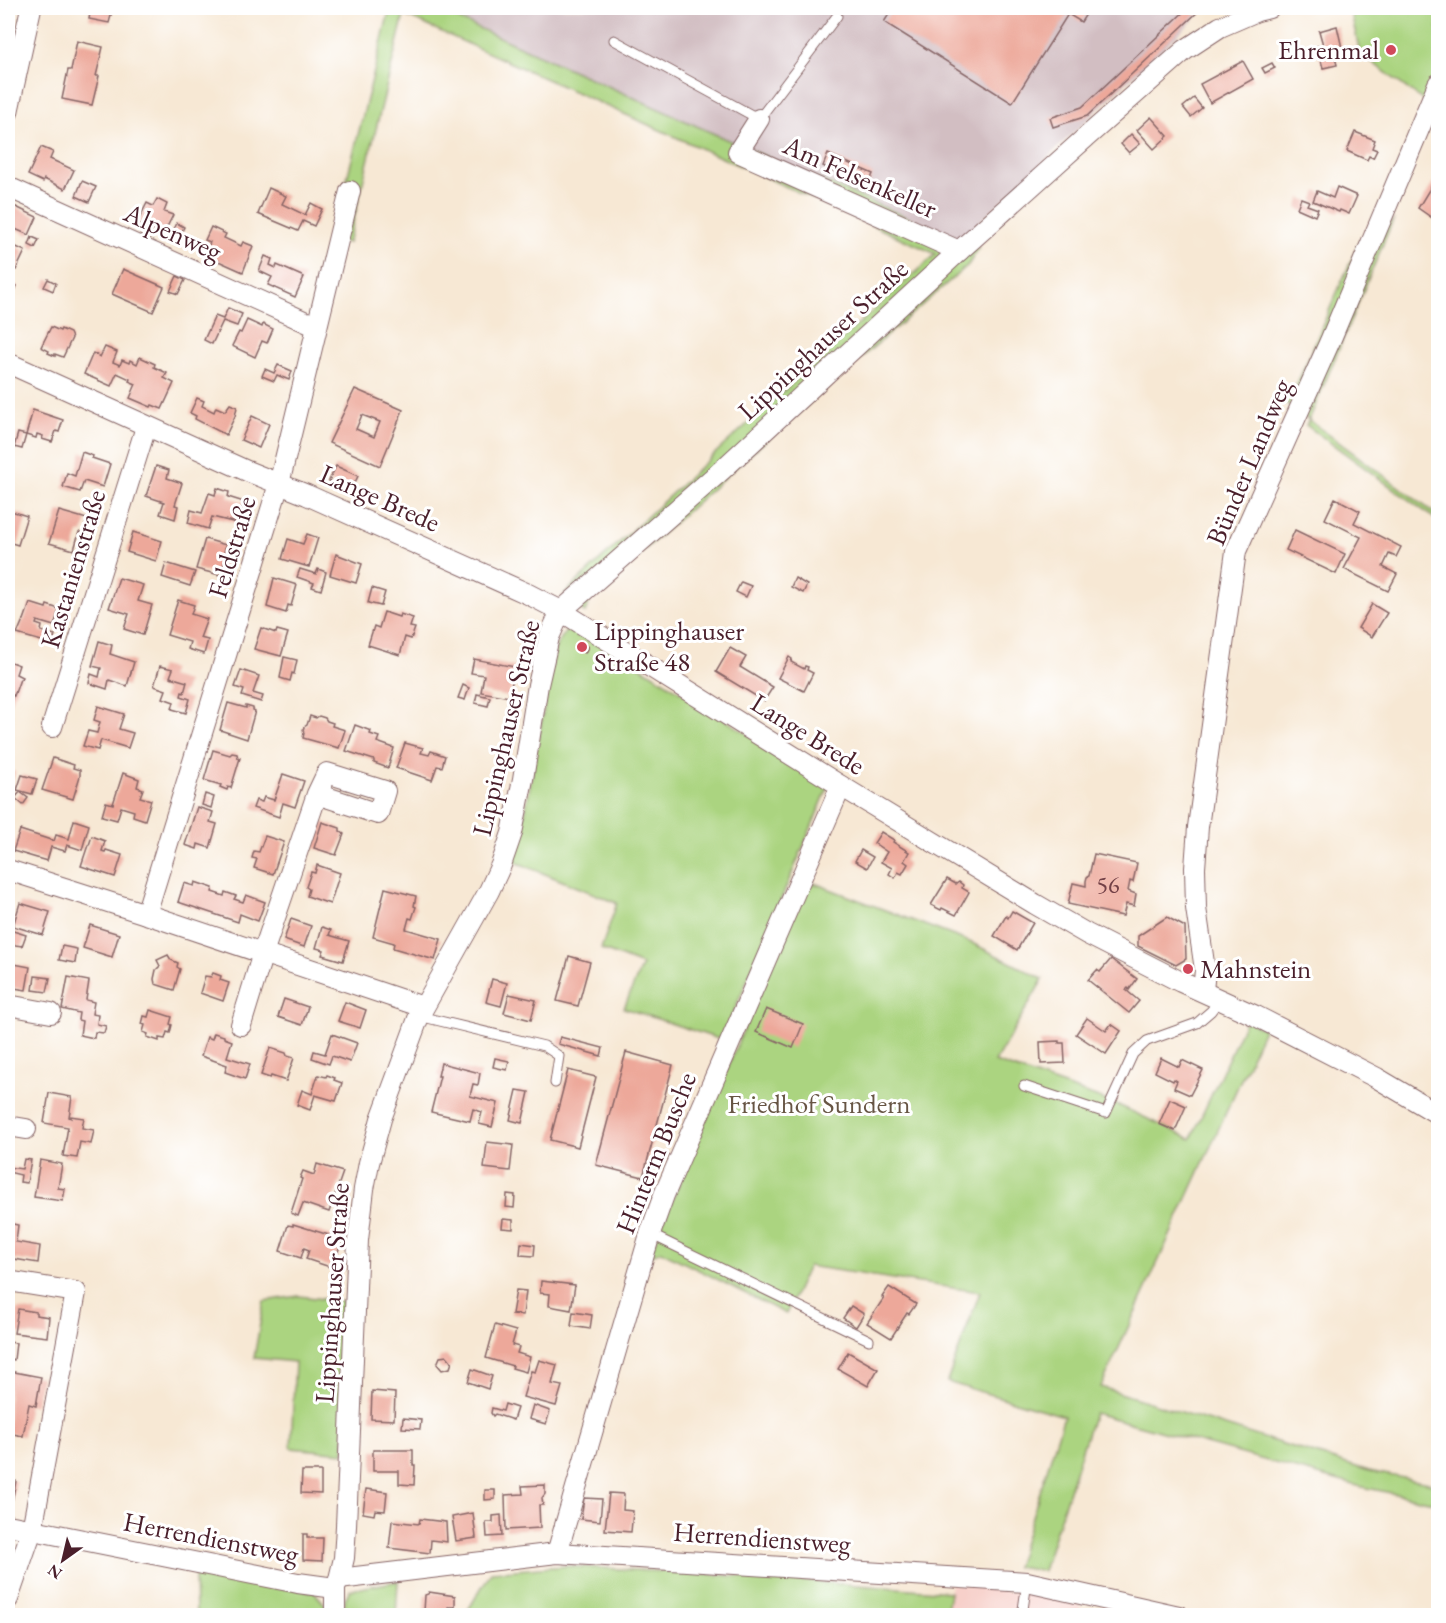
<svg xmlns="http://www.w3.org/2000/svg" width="1446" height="1623" font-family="'EB Garamond',serif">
<rect width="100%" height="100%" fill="#fff"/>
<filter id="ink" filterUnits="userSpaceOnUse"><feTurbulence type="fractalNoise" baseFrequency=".0167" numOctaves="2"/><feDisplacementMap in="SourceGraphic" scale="12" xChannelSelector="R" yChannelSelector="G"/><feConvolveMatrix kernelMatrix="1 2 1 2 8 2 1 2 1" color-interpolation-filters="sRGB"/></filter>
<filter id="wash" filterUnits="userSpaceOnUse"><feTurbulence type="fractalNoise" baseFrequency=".008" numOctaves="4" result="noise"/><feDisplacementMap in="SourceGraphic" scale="24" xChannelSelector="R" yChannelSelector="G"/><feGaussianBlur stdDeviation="1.35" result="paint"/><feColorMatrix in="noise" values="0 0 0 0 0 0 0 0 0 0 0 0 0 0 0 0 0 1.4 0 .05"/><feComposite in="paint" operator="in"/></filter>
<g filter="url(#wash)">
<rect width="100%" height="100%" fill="#f7e8d4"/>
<path fill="#f7d0ca" d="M951 1583 1040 1596 1081 1605 1079 1615 946 1616Z"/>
<path fill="#d2bec2" d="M434 8H1206L961 239 728 140Z"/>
<g fill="#abd480" stroke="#7a7a56" stroke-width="1.5">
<path d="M390 8H434L728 140 979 248 968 265 754 451 590 599 585 613 564 594 723 446 936 254 404 15 348 243 332 238Z"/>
<path d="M1350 8H1438V68L1425 102 1360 53Z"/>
<path d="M1393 220 1309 420 1438 516V521L1306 425 1309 420 1285 402 1296 386 1360 240Z"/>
<path d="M571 623 829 785 722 1040 624 1008 642 965 601 949 617 903 513 861 520 841 555 648Z"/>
<path d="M806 880 972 943 1043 979 995 1062 1116 1104 1191 1139 1246 1020 1264 1029 1101 1387 1369 1471 1438 1485V1503L1358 1486 1094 1413 1043 1571 1016 1567 1064 1416 947 1382 980 1292 808 1266 786 1314 661 1251 649 1256Z"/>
<path d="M299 1296 348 1302 344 1453 291 1448 295 1362 254 1358 264 1301Z"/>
<path d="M565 1566 708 1574 950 1592 946 1616 465 1615 491 1572Z"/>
<path d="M195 1570 314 1592C320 1599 328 1605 328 1615H196Z"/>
<path d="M398 1581 396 1615 344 1616 345 1599 350 1590Z"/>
</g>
<g id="blocks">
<g fill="#eda89a" fill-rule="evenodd">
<path d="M91 8H113L109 23 89 19Z"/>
<path d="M893 8H1090L1081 22 1068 14 1012 103 884 22Z"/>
<path d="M1188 8H1202L1087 116 1053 127 1050 118 1082 107Z"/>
<path d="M1337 26 1342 48 1333 50 1337 65 1323 68 1317 46 1323 45 1319 31Z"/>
<path d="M77 41 103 47 96 76H99L92 105 62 99 68 70H71Z"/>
<path d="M1243 61 1253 79 1210 103 1200 84Z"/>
<path d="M1272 63 1275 68 1265 73 1262 68Z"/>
<path d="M1194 98 1202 108 1191 117 1183 107Z"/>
<path d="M1151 117 1168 136 1154 149 1137 130Z"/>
<path d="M1355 132 1375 140 1372 148 1377 150 1373 158 1369 156 1367 160 1347 151Z"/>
<path d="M1131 134 1140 144 1129 153 1121 144Z"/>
<path d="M41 147 53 152 50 159 74 170 65 189 44 179 43 182 28 175Z"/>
<path d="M828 154 873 174 868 186 823 166Z"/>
<path d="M1438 175V222L1418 208Z"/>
<path d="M82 181 96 187 89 202 76 196Z"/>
<path d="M1337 187 1357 196 1349 214 1340 210 1339 212 1313 201 1317 191 1333 198Z"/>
<path d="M269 188 286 196 282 204 305 215 311 203 322 209 314 226 303 221 298 231 258 214Z"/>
<path d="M1301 198 1309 201 1307 205 1318 209 1315 216 1297 208Z"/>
<path d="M157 199 167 204 164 212 173 215 163 235 137 223 147 203 153 206Z"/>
<path d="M14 206 37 217 29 235 8 226V220Z"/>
<path d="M177 223 184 227 177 242 170 238Z"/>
<path d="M211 227 226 234 224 238 241 246 243 242 253 246 243 272 205 255 210 242 205 240Z"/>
<path d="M32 237 39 240 35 248 29 245Z"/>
<path d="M8 243 25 251 16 270 8 266Z"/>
<path d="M265 256 272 259 270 265 276 268 277 265 304 277 295 297 268 285 272 277 259 271Z"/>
<path d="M123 269 164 287 153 312 112 294Z"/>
<path d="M177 276 185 280 178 294 170 291Z"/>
<path d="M48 279 56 283 53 291 44 287Z"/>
<path d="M8 282 17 286 8 307Z"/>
<path d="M228 308 242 314 237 326 223 321 212 344 204 340 215 316 223 319Z"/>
<path d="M247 320 262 327 263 324 273 329 267 343 262 341 255 357 232 346 239 332 241 333Z"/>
<path d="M51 327 60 331 61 329 70 333 72 338 63 357 55 354V356L48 353 49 351 41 347Z"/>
<path d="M105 347 117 352 113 362 120 365 122 360 129 363 130 360 137 364 140 357 155 364 154 367 167 373 164 378 174 383 162 409 152 405 151 407 130 398 136 384 129 381 130 379 117 373 111 386 84 374 93 353 100 357Z"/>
<path d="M278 365 292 371 289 380 277 375 274 381 262 376 265 369 274 373Z"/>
<path d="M355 389 403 410 380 466 329 443ZM362 415 380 422 374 437 356 429Z"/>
<path d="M197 398 204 401 202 406 214 412 216 407 225 411 230 404 237 407 235 416 226 435 195 419 196 416 190 413Z"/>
<path d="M33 410 63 420 59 432 56 431 52 442 42 439 43 436 37 434 36 438 26 435Z"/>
<path d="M252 416 269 424 259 448 241 440Z"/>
<path d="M18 433 26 435 22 449 14 447Z"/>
<path d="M82 452 93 456 92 458 110 464 103 487 84 481 80 492 63 487 67 473 75 476Z"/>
<path d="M156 466 169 470 167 478 182 483 175 505 178 506 175 519 160 514 164 502 146 496Z"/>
<path d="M336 466 358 476 351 491 329 481Z"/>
<path d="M217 488 229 492 228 497 244 502 237 523 212 517 208 529 188 523 191 510 202 513 209 493 215 495Z"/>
<path d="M1335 498 1360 511 1354 523 1401 547 1396 557 1389 554 1383 567 1397 574 1388 591 1344 569 1361 537 1325 519Z"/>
<path d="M8 510 27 516 18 545 8 542Z"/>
<path d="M59 511 87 519 83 533 79 532 74 550 49 543Z"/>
<path d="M1295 530 1345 554 1336 574 1286 550Z"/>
<path d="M133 532 162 541 156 561 127 552Z"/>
<path d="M307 534 318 538 309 567 282 559 288 539 303 544Z"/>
<path d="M205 539 226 545 223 556 226 557 220 575 196 569Z"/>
<path d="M336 554 362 564 356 583 330 575Z"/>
<path d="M166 563 195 572 190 586 162 577Z"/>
<path d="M300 569 316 574 318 569 326 572 321 590 312 587 314 583 297 577Z"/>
<path d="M119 578 143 585 138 601 152 605 143 635 124 629 129 614 109 608Z"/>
<path d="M274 578 297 585 291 606 288 605 286 613 267 607Z"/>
<path d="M795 578 807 585 803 593 791 587Z"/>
<path d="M741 582 751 586 746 597 736 592Z"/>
<path d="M372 588 385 592 381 606 368 603Z"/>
<path d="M178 600 194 605 191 614 207 619 200 638 208 640 204 654 188 649 190 642 167 635Z"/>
<path d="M30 603 46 608 47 605 59 609 54 626 37 621 36 624 42 626 41 631 55 635 52 644 17 634 23 620H24Z"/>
<path d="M1372 604 1387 613 1372 637 1358 628Z"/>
<path d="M384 612 399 617 400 614 413 618 410 627 415 628 411 639 405 637 400 655 368 645 374 626 379 628Z"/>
<path d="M261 628 276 633 277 630 288 633 281 656 254 649Z"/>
<path d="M99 641 112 645 110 654 134 662 127 686 109 680 107 689 89 683 91 674 99 677 101 668 92 666Z"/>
<path d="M580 641 588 647 585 653 576 647Z"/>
<path d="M730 648 746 657 740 667 773 687 764 701 716 672Z"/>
<path d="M284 657 297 660 294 674 292 673 290 681 280 678Z"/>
<path d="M789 657 792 659 791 662 804 669 805 666 808 667 807 670 813 673 804 691 778 678Z"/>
<path d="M474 659 515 667 509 697 481 692 484 675 471 673Z"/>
<path d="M8 661 19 665 16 674 22 677 21 679H20L14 696 13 695 8 710Z"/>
<path d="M160 666 173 669 170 677 187 682 184 693 182 692 181 696 190 699 186 713 172 709 174 702 163 698 166 690 154 686Z"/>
<path d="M241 670 259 676 253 693 263 696 261 702 242 696 244 690 235 687Z"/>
<path d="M463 685 469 688 465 700 458 698Z"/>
<path d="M477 694 490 697 488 706 475 703Z"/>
<path d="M228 703 246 708V706L253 708V710L255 711 247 739 220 730Z"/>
<path d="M98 706 124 714 119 729 133 733 128 748 101 740 98 750 83 746 88 731 97 733 100 722 94 720Z"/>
<path d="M310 716 316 718 319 716 325 718 327 721 333 723 332 726 345 730 339 748 303 738 304 733 303 730 304 727 307 725Z"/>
<path d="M355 725 371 731 370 734 379 737 377 742 394 748 388 768 374 763V760L346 751Z"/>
<path d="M405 743 423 748 421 753 429 755 431 751 445 756 442 767 437 766 432 780 396 768Z"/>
<path d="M213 750 230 755 232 753 237 754 238 758H240L231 788 228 787 227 790 220 787 221 785 204 780Z"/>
<path d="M53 758 74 765 73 768 80 770V776L73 799 42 790Z"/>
<path d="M8 769 15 772 11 788 8 787Z"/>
<path d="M123 773 139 779 137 787 143 789 140 797 151 800 145 820 133 816 134 811 121 807 117 820 102 816 106 802 113 804Z"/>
<path d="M283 774 304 781 295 807 283 803 279 817 253 808 256 800 262 802 264 797 274 800Z"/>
<path d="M22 775 37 779 32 794 17 790Z"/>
<path d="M20 792 28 798 23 805 15 798Z"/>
<path d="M205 794 214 797 211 808 202 805Z"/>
<path d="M197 807 213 812 210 822 217 824 210 848 198 844 197 849 185 845Z"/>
<path d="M74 820 89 825 82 850 67 845 65 851 51 847 47 861 13 851 20 830 54 841 56 835 69 839Z"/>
<path d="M322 822 340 828V831L344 834 336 855 314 848Z"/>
<path d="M881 832 894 840 893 842 909 852 904 861 908 864 902 874 898 872 895 878 889 874 892 868 881 862 887 852 874 843Z"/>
<path d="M92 836 105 841 102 851 105 852 106 850 122 855 115 877 81 866 88 845H89Z"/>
<path d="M265 836 284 842 273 874 254 868 257 859 252 858 254 851 259 852Z"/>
<path d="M861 850 873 857 867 868 855 861Z"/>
<path d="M1094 854 1137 863 1133 882 1130 881 1128 891 1136 894 1134 906 1126 904 1123 916 1068 904 1073 883 1086 886V881L1087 877 1089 876Z"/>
<path d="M317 865 340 873 330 904 307 896 309 889 306 887 311 872 315 873Z"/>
<path d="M947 879 956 884 959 882 963 885 962 888 969 892 956 915 942 908 941 910 931 905Z"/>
<path d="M195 882 213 888 212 892 224 896 225 892 236 896 234 899 243 902 246 895 265 902 258 921 240 914 238 922 178 902 184 883 194 886Z"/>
<path d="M385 888 416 896 414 906 416 907 412 919 409 918 406 929 441 939 435 960 393 948 394 943 373 937Z"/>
<path d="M20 903 50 912 43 935 13 926Z"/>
<path d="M1012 911 1033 923 1017 950 994 936 1006 916 1008 918Z"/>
<path d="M1167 917 1185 927 1186 959 1176 965 1138 946V936Z"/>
<path d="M291 919 311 926 304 947 284 940Z"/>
<path d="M90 925 119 934 112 957 83 948Z"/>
<path d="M322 927 331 930 329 935 349 941 343 961 322 955 324 950 316 948Z"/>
<path d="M10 930 26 935 22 946 8 944Z"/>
<path d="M62 946 77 949 75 963 59 960Z"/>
<path d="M168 955 171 960 178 963 177 967 180 969 174 990 155 984 154 979 156 970 160 966 157 960Z"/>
<path d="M569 956 590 962 578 1006 557 1001Z"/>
<path d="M1111 959 1137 979 1129 990 1128 988 1126 990 1139 1001 1129 1013 1088 980 1097 970 1100 972Z"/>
<path d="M9 963 30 967 26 990 8 987V966H9Z"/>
<path d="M213 973 221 976 220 980 229 983 223 1001 200 993 205 976 211 977Z"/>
<path d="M35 976 50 978 47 992 33 990Z"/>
<path d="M68 977 89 981 86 1000 94 1002 92 1014 98 1015 97 1024 106 1026 104 1033 95 1032 94 1038 80 1035 82 1021 78 1020 79 1013 62 1009Z"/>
<path d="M492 979 507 983 501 1006 486 1002Z"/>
<path d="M509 994 536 1000 531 1020 504 1013Z"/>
<path d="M284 999 308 1007 302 1025 278 1017Z"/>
<path d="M345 1002 366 1010 360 1028 338 1021Z"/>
<path d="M766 1009 803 1024 793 1048 756 1032Z"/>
<path d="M150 1010 172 1017 170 1024 172 1025 170 1033 167 1032 165 1039 159 1038V1041L147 1037 148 1034 143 1032 145 1025 142 1024 144 1016 148 1017Z"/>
<path d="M1087 1018 1106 1031 1111 1024 1121 1031 1106 1054 1076 1034Z"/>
<path d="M214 1033 224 1036V1038L232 1041 227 1057 250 1064 245 1079 225 1072 227 1065 201 1056 207 1037 212 1039Z"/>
<path d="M332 1034 357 1043 350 1062 332 1056 329 1064 312 1058 314 1051 325 1054Z"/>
<path d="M560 1037 603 1048 601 1056 558 1044Z"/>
<path d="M1059 1041V1043H1064L1065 1063 1041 1064 1040 1042Z"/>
<path d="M270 1048 286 1053 287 1056 294 1058 286 1081 271 1076 270 1078 261 1075Z"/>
<path d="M626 1052 673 1065 643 1177 596 1165Z"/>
<path d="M495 1058 509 1061 507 1070 493 1067Z"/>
<path d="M1161 1058 1179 1067 1182 1060 1203 1070 1190 1095 1174 1088 1177 1081 1174 1079 1173 1081 1155 1072Z"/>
<path d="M441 1063 480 1073 478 1085 473 1084 470 1096 498 1103 492 1127 479 1124 482 1112 473 1109 470 1121 431 1112 440 1076H438Z"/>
<path d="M568 1070 596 1077 578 1147 550 1140Z"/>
<path d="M318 1075 326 1077 327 1075 335 1078 334 1080 342 1083 336 1101 315 1095 310 1110 297 1105 302 1090 312 1094Z"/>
<path d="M517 1090 529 1092 522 1123 510 1120Z"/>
<path d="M49 1093 72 1097 69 1117 71 1118V1116L84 1118 82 1128 94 1130 91 1144 80 1142 77 1158 63 1156 68 1127 44 1123Z"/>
<path d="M1170 1099 1186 1106 1175 1131 1159 1124Z"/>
<path d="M487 1142 513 1145 510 1171 484 1168Z"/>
<path d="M24 1159 31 1160 27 1183 20 1182 21 1175 8 1172V1167L22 1169Z"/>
<path d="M40 1160 62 1164 58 1188 65 1189 63 1201 34 1197Z"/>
<path d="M317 1164 343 1172 329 1212 303 1203 298 1216 291 1213 302 1179 300 1178 303 1171 314 1175Z"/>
<path d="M507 1194 515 1195 514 1208 506 1207Z"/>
<path d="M503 1219 513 1220V1229L502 1228Z"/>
<path d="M8 1223 18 1225 16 1242 40 1246 38 1263 8 1258Z"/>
<path d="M293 1224 342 1239 333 1268 306 1259 309 1250 304 1248 301 1258 280 1251 288 1225 293 1226Z"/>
<path d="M521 1243 535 1245 534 1256 520 1255Z"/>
<path d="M541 1281 575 1285 571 1310 549 1306 550 1294 540 1293Z"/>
<path d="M889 1287 916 1304 909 1314 907 1313 891 1338 867 1323 884 1298 882 1297Z"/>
<path d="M516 1290 526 1291 523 1315 512 1314Z"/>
<path d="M851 1306 864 1314 856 1327 843 1318Z"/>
<path d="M18 1309 36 1312V1315L49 1317 47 1337 14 1333Z"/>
<path d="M573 1312 592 1315 590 1329 571 1326Z"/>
<path d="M495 1325 516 1331 512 1345 519 1347 517 1353 530 1357 526 1372 512 1368 513 1366 486 1358Z"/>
<path d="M8 1342 16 1343 14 1360 8 1359Z"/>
<path d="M848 1352 878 1369 868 1386 838 1369Z"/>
<path d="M447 1356 452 1362 450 1368 442 1370 437 1364 440 1357Z"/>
<path d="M539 1360 557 1365 552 1384 562 1386 556 1406 523 1397 531 1371 535 1372Z"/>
<path d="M472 1369 492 1376 488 1389 468 1382Z"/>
<path d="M9 1371 41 1377 36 1406 29 1404 23 1436 8 1433Z"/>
<path d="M372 1391 395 1393 394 1420 371 1419Z"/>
<path d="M505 1404 517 1408 513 1420 495 1414 493 1416 491 1413 492 1408 503 1411Z"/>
<path d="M533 1405 550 1411 546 1424 529 1419Z"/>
<path d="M403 1418 421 1420 420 1429 402 1428Z"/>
<path d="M373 1450H413V1465H415L414 1485 399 1484V1471H373Z"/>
<path d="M302 1471H321V1494L301 1493Z"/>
<path d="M8 1480 16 1481 12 1502 8 1501Z"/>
<path d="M545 1485V1494L542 1498 543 1505H539L540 1528 506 1530 505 1495 523 1494 522 1486Z"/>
<path d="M366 1489 387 1492 385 1511 375 1510 374 1515 363 1513Z"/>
<path d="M485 1490H495V1499L485 1500Z"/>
<path d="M609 1493 624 1494 623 1510 633 1511 631 1532 605 1530Z"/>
<path d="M584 1498 602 1499 600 1521 581 1519Z"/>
<path d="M473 1513 476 1538 456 1541 452 1517Z"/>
<path d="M501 1515 502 1536 487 1537 486 1522H493V1516Z"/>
<path d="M420 1519 446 1522 447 1542 431 1540 430 1553 389 1548 392 1521 419 1524Z"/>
<path d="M303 1534H307V1538H323L322 1561 303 1560Z"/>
<path d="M429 1592 455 1596V1607H448L447 1616H420V1611L424 1612 425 1595 428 1594Z"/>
</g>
</g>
</g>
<g filter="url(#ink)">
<use href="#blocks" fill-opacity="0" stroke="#876566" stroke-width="1.5"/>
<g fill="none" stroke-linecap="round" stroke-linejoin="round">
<g stroke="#876566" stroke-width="11">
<g id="service">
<path d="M614 40 759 119 837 16"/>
<path d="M419 1016 544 1046 559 1056 555 1083"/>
<path d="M1024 1086 1106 1113 1133 1054 1147 1041 1197 1023 1211 1011 1220 999"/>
<path d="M650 1234 869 1340"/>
<path d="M1022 1616 1027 1582"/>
</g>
</g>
<g stroke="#876566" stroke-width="22">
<g id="minor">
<path d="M8 112 31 8"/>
<path d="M759 119 738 152 959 251"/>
<path d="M8 187 317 327"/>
<path d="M8 363 247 471 307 495 528 594 561 611 841 786 1035 904 1087 934 1181 982 1256 1016 1377 1078 1438 1114"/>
<path d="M52 727 146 427"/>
<path d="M8 870 146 914 423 1007"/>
<path d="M146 914 279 484 350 191"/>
<path d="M1203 991 1205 970 1196 908 1195 868 1198 827 1236 551 1330 341 1438 84"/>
<path d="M8 1005 51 1013"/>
<path d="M241 1025 263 953 317 794 327 773 385 791 378 814 317 794"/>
<path d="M8 1126 26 1129"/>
<path d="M8 1281 76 1292 32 1530 8 1599"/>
<path d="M8 1525 298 1583 335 1588"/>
<path d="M557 1553 650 1234 664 1195 841 786"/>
<path d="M339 1579 557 1553 1027 1582 1179 1616"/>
<path d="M335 1616V1588L339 1579 344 1558 346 1526 358 1240 364 1189 369 1163 381 1119 419 1016 489 891 501 865 512 833 523 779 538 685 549 637 561 611 723 469 959 251 1084 139 1185 50 1220 27 1257 11 1269 8"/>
</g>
</g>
<use href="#service" stroke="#fff" stroke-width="9"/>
<use href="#minor" stroke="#fff" stroke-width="20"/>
</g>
</g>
<g fill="#d1495b" stroke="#fff" stroke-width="2">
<circle cx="1391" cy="50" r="6"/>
<circle cx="582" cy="647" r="6"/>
<circle cx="1188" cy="969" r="6"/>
</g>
<g text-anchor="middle" stroke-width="6" stroke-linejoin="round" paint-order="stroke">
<g font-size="24" fill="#734147">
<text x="1108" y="893">56</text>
</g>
<g font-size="27" fill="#4a1f2b" stroke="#fff" text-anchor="start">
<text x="1379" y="59" text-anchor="end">Ehrenmal</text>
<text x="594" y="640">Lippinghauser<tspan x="594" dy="31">Straße 48</tspan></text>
<text x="1200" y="978">Mahnstein</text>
</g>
<g font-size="27" fill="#4a1f2b" stroke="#fff">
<text transform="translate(860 177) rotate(24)" y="9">Am Felsenkeller</text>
<text transform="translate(173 232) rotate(24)" y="9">Alpenweg</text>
<text transform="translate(823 340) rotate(-43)" y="9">Lippinghauser Straße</text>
<text transform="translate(1249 462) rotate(-67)" y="9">Bünder Landweg</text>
<text transform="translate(380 498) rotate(24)" y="9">Lange Brede</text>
<text transform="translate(232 547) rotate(-73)" y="9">Feldstraße</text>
<text transform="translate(73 569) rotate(-73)" y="9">Kastanienstraße</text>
<text transform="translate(506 728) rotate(-77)" y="9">Lippinghauser Straße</text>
<text transform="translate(808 734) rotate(32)" y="9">Lange Brede</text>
<text transform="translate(656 1153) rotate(-68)" y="9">Hinterm Busche</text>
<text transform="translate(332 1293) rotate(-86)" y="9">Lippinghauser Straße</text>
<text transform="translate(211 1538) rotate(11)" y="9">Herrendienstweg</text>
<text transform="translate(762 1538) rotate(4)" y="9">Herrendienstweg</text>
</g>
<g font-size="27" fill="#675544" stroke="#fff">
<text x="819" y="1113">Friedhof Sundern</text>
</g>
</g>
<rect width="1446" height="1623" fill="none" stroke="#fff" stroke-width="30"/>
<g transform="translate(63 1560) rotate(214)" stroke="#ffffff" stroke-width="4.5" paint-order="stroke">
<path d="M0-4.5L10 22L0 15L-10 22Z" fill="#4a1f2b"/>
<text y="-9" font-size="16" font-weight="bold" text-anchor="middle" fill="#4a1f2b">N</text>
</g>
</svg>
